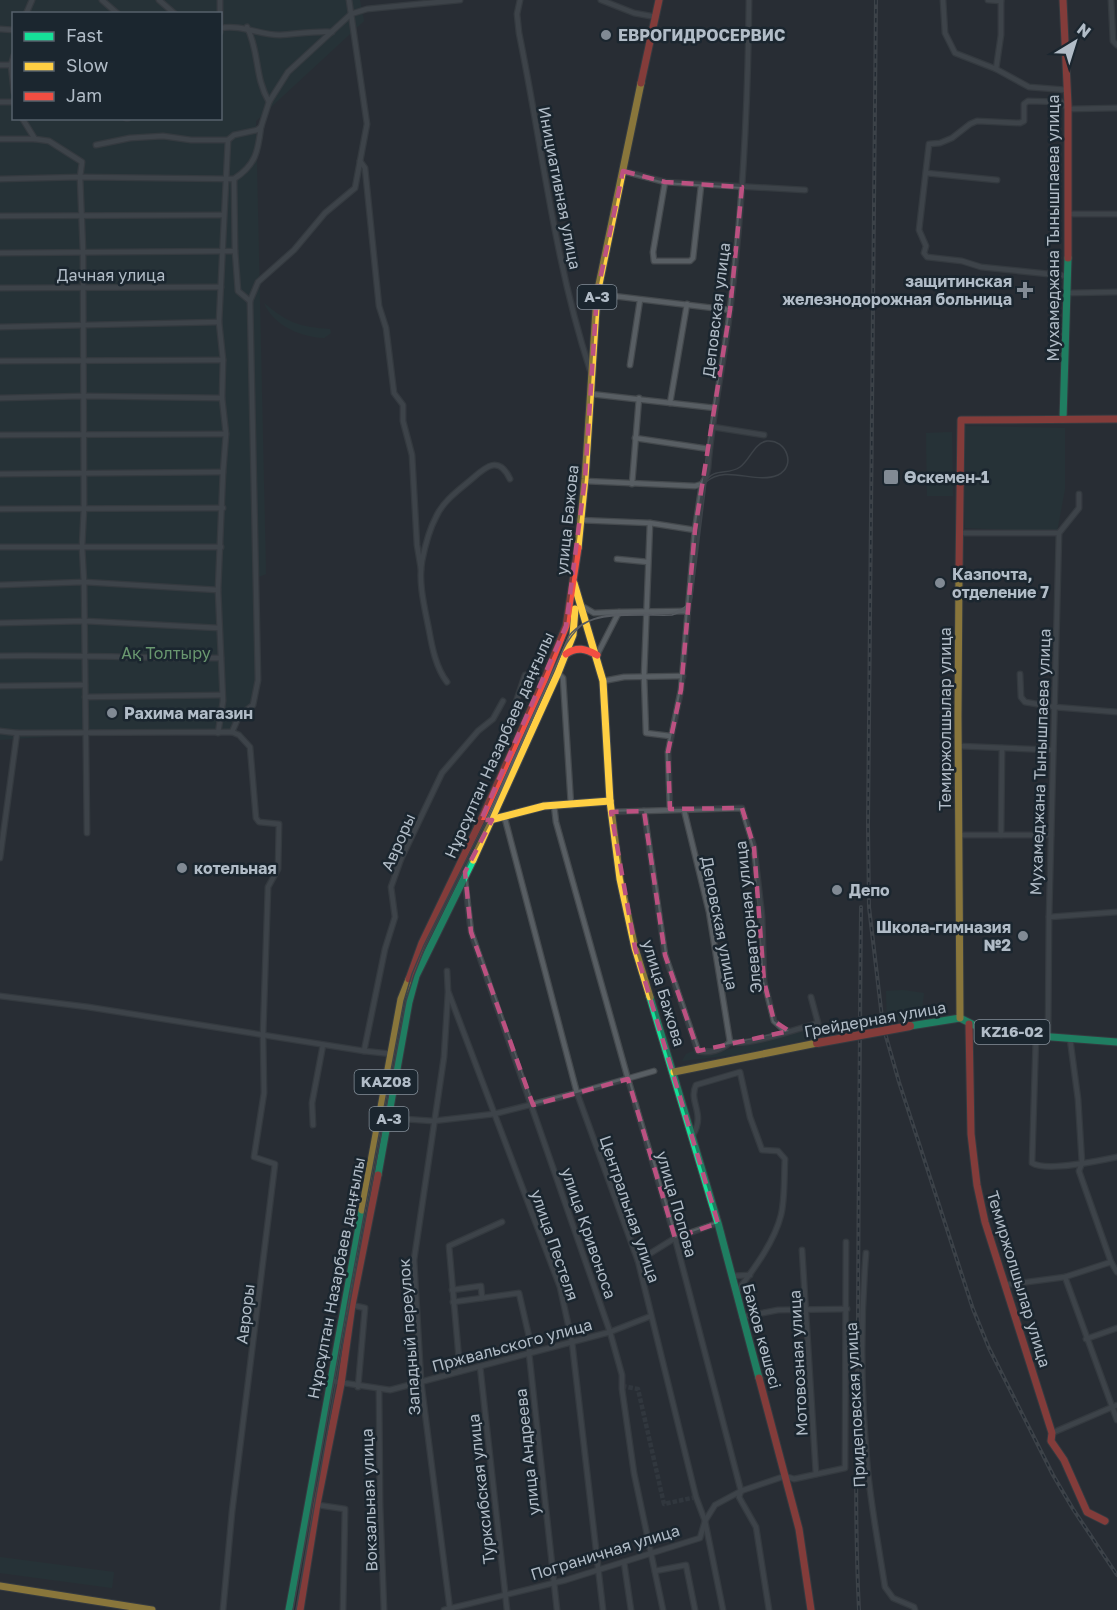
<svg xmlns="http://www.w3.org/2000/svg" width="1117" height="1610" font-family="'Golos Text',sans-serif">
<rect width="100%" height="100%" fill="#282e34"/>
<g fill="#25393a" fill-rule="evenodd">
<path d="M0 0H360L364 21 256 121 266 574 256 578 258 680 253 705 239 716 232 732 86 734 0 740ZM14 14H220V118H14Z"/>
<path d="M264 303C288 323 299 327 330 329L331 333 324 338C301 337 274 326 264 303Z"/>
<path d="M964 426 1065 428V489L1057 532 965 528Z"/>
<path d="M952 432 953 496H927L926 433Z"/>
<path d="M903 990 924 993 922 1009H947L948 1011 941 1015 887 1022 886 991Z"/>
<path d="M826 1025V1036L733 1055 682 1061 686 1054 693 1051 714 1053Z"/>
<path d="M0 1557 114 1572 112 1588 0 1573Z"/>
</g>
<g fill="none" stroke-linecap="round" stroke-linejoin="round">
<path stroke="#3d434a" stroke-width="4.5" stroke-dasharray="4.5 2" stroke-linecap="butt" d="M622 1386 638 1389 664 1504 696 1497"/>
<g stroke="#44494d" stroke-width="7">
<g id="street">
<path d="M102 0 118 14"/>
<path d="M159 0 175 14"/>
<path d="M220 0V32"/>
<path d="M520 0 517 14 519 33C542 145 554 260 590 370"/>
<path d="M601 0 634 13 656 17"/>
<path d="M943 0 945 33 955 53 996 69 1029 87 1067 90"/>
<path d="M988 0 1001 1"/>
<path d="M1111 0 1113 41 1117 45"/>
<path d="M26 14 32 0"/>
<path d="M247 27C260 53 254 76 269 102"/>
<path d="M220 28C242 24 259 35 280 35 297 34 314 31 332 32"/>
<path d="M0 29 14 30"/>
<path d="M14 55 11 65 14 92"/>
<path d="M0 65H11"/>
<path d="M996 69 1001 35V0"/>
<path d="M0 102H13"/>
<path d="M22 118 35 139 49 141 82 162 80 177 83 251 84 508 82 547 84 582 87 833"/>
<path d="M126 118H128"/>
<path d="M0 139H35"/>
<path d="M96 145 130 138 163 136 191 140H228"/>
<path d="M360 161 365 168 379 306 386 328 394 393 403 405V421L412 455 417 545 421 569"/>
<path d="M623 171 665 182 805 190"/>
<path d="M926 173 997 180"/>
<path d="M0 179 80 177 234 179C256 165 258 151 261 127"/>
<path d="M665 182 653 252 654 261H690L693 258 701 186"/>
<path d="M1068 214H1117"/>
<path d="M0 216 223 215"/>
<path d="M235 251 238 291 250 301"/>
<path d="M0 253 235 251 234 179"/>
<path d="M1068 276 981 267 962 261 927 257 924 253 926 246 919 230 929 144 940 143 952 138 970 124 977 121 1020 123 1024 121V104L1028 101 1062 102 1068 109 1117 108"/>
<path d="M0 288 221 287"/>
<path d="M1068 293 1117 292"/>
<path d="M597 294 730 310"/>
<path d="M0 327 219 322"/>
<path d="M0 361 223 360"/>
<path d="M630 365 640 300"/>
<path d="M591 394 715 408"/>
<path d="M0 398 84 396 222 398"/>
<path d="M670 403 687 304"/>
<path d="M713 427 764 435"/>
<path d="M0 435 226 434"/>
<path d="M635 438 709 449"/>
<path d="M0 474 223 472"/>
<path d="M585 481 695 486 702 484"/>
<path d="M632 484 639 398"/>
<path d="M0 509 223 508"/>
<path d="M579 520 650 523 695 530"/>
<path d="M650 523 644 676 646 733 670 736"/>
<path d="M960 533H1059"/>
<path d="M0 547H221"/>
<path d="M617 559 648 562"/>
<path d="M0 585 84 582 218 590"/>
<path d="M582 606 594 613 619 612"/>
<path d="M0 623 85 621 219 628"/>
<path d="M597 655 619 612 683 611 687 612"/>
<path d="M0 656C74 655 147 658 221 658"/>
<path d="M558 673 563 678 571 805"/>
<path d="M1020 674 1021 697 1025 702 1054 707 1117 712"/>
<path d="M603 681 624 677 683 676"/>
<path d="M447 682C436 668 432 647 429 630 425 609 418 583 422 561 425 546 429 530 436 517 442 503 456 492 467 483 481 472 497 451 510 479"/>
<path d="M0 686 85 685"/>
<path d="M85 697 222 695"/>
<path d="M516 702 525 675 545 678"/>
<path d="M0 731 17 733"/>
<path d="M232 732 239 716 253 705 258 680 250 301 258 282 294 250 325 213 355 188 367 124 349 0"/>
<path d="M218 733 223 701 218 590 223 472 226 434 222 398 223 360 219 322 228 140 234 135 257 130 261 127 269 102 288 72 351 14 367 9 460 0"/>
<path d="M958 746 1053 750"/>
<path d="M554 805 556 822 628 1079 675 1238 741 1491 739 1497 756 1527 769 1610"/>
<path d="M670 809 668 752 681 690 695 530 702 484 706 477 708 468C712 415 724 362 730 310 743 207 748 103 749 0"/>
<path d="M684 810 709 912 730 1042"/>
<path d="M644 811 665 955 698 1051C709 1054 722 1050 730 1042 746 1047 800 1028 818 1023L811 997"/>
<path d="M611 812 742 808 754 847 762 916 764 981 774 1021 783 1029 789 1031"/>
<path d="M505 819 577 1093 638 1261 696 1497 705 1521 723 1610"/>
<path d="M959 835H1051"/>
<path d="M1001 835 1002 748"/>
<path d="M0 858 17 733 232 732 239 735 250 747 256 818 259 822 279 824 278 869 268 887 263 1035 264 1093 254 1157 275 1164 232 1512 223 1610"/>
<path d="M465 880 471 932 610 1332 622 1375V1389L634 1473 663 1610"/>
<path d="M1049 917 1117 912"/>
<path d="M447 971 448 991 560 1287 572 1342 603 1610"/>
<path d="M448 993 444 1057 414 1260 421 1381 450 1610"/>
<path d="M0 996 88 1007 364 1051 392 1054"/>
<path d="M1036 1036 1032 1163C1047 1172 1098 1161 1117 1157"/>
<path d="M1048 1037 1049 917 1059 533 1079 508V494"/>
<path d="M1070 1039 1078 1099 1082 1163 1079 1171 1111 1262 1117 1272"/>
<path d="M364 1051 385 949 395 917 391 887 401 859 442 773 478 731 493 719 503 701"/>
<path d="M390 1118 433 1121 494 1114 577 1093 654 1071"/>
<path d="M313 1125 312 1103 323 1045"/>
<path d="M693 1135C706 1113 688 1102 696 1085L740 1072 750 1117 762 1150 778 1151 785 1159C784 1176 785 1199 781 1215 774 1243 753 1270 736 1293"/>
<path d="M802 1250 816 1474"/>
<path d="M866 1253C860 1326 861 1400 868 1473 872 1511 879 1549 885 1587L893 1598 914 1607 915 1610"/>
<path d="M638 1261 675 1238 718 1223"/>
<path d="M732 1276 750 1275"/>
<path d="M1065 1277 1117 1420"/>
<path d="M1005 1285 1065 1277 1111 1262"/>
<path d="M452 1290 481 1286 482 1298"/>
<path d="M453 1302 519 1293 530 1341 529 1353 557 1610"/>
<path d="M352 1305 365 1308 358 1387"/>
<path d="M742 1317 778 1310 847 1309"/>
<path d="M1086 1339 1117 1328"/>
<path d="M480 1366 507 1610"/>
<path d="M460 1371 449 1246 502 1222"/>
<path d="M331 1381 390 1390 610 1332 651 1316"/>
<path d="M379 1389 380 1505 384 1610"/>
<path d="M1052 1433 1117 1405"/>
<path d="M318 1505 345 1509 343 1610"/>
<path d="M624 1562 631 1610"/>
<path d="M655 1571 686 1565 695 1610"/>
<path d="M444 1610 566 1580 700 1538 705 1521 715 1505 741 1491 785 1476 794 1479 845 1468 846 1242"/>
</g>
</g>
<g stroke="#44494d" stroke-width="9">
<g id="fast">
<path d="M1063 419 1068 258"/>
<path d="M650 997 718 1223 759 1378"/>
<path d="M910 1026 960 1018 974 1025 1013 1034 1117 1042"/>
<path d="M378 1175 409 1002 416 976 473 860"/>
<path d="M289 1610 362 1210"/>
</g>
</g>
<g stroke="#44494d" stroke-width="9">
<g id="slow">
<path d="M578 548 585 479 597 294 641 83"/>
<path d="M959 573 958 716 960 1018"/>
<path d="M574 583 603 681 610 801 620 879 635 948 650 997"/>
<path d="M490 820 544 806 610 801"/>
<path d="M473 860 558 673 573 635 575 609"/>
<path d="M674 1072 817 1043"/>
<path d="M362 1210 401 999 409 979"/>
<path d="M0 1586 152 1610"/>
</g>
</g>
<g stroke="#44494d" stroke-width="9">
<g id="jam">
<path d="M1063 0 1068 105V258"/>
<path d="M641 83 659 0"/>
<path d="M959 573 961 420 1117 419"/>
<path d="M566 654C577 646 586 649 597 655"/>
<path d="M409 979 422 943 481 820 545 678 566 626 578 548"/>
<path d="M969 1024 971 1134 977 1185 985 1222 1052 1433 1051 1441 1064 1460 1087 1512 1105 1521"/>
<path d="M759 1378 799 1529 811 1610"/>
<path d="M300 1610 317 1504 341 1384 352 1305 378 1175"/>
</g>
</g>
<use href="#street" stroke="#585e63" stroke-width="4.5"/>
<use href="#fast" stroke="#16e098" stroke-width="7"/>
<use href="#slow" stroke="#ffcf43" stroke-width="7"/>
<use href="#jam" stroke="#f24e42" stroke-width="7"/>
<path stroke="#565b61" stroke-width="1.5" d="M293 1610 348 1301 404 1001 412 974 424 945 486 820 569 636C592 607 639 615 672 613 681 610 689 607 691 597L704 483C715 466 727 476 740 467 750 460 754 443 767 441 786 439 797 466 778 475 755 485 727 464 706 482L692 597C690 608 682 612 672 615 649 616 601 611 582 625 573 632 567 642 562 652L488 820 426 945 414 975 406 1001 350 1302 296 1610"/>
<g stroke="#565b61" stroke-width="4">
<g id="rail">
<path d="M876 0 868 825 869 907 883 1026 899 1082 973 1309 989 1348 1053 1475 1073 1509 1117 1575"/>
<path d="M859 1610C854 1512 857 1413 858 1315 859 1179 859 1043 861 907"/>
</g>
</g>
<use href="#rail" stroke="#1b262f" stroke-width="1.5" stroke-dasharray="4.5" stroke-linecap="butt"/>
<g stroke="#43494e" stroke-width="10" stroke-linecap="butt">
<path id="jam-bridge" d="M817 1043 910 1026"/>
</g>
<use href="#jam-bridge" stroke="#f24e42" stroke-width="8"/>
</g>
<path d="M0 0H1117V1610H0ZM623 171 665 182 742 187 730 310 695 530 681 690 668 752 670 809 742 808 754 847 764 981 774 1021 789 1031 698 1051 665 955 644 811 611 812 635 948 718 1223 675 1238 628 1079 533 1105 471 932 465 872 492 820H481L566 626 585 479 597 294Z" fill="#282e34" fill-opacity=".55" fill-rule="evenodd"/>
<path fill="none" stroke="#bc5181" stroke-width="4.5" stroke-dasharray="12 8" stroke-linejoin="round" d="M623 171 665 182 742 187 730 310 695 530 681 690 668 752 670 809 742 808 754 847 764 981 774 1021 789 1031 698 1051 665 955 644 811 611 812 635 948 718 1223 675 1238 628 1079 533 1105 471 932 465 872 492 820H481L566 626 585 479 597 294Z"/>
<g fill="#818a94" stroke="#1b262f" stroke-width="2">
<circle cx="606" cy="35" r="6"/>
<path d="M1022 281h6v6h6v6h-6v6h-6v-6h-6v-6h6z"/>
<rect x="883" y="469" width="16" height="16" rx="3"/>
<circle cx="940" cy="583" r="6"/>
<circle cx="112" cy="713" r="6"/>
<circle cx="182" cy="868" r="6"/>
<circle cx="837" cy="890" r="6"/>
<circle cx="1023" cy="936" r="6"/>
</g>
<g text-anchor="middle" stroke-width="5" stroke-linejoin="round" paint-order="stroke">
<g fill="#1b262f" stroke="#848f99" stroke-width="1.5">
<rect x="577.5" y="285" width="39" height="24" rx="4.5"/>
<rect x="974.5" y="1020" width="75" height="24" rx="4.5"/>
<rect x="354.5" y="1070" width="63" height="24" rx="4.5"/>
<rect x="369.5" y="1107" width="39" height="24" rx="4.5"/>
</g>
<g font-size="15" font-weight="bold" fill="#b1bcc7">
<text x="597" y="302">A-3</text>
<text x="1012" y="1037">KZ16-02</text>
<text x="386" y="1087">KAZ08</text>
<text x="389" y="1124">А-3</text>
</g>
<g font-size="16" font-weight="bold" fill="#b1bcc7" stroke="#1b262f" text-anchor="start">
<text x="618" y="41">ЕВРОГИДРОСЕРВИС</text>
<text x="1012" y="287" text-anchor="end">защитинская<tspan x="1012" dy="18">железнодорожная больница</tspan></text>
<text x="904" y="483">Өскемен-1</text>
<text x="952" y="580">Казпочта,<tspan x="952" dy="18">отделение 7</tspan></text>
<text x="124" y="719">Рахима магазин</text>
<text x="194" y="874">котельная</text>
<text x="849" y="896">Депо</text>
<text x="1011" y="933" text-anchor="end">Школа-гимназия<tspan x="1011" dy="18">№2</tspan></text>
</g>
<g font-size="16" fill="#b1bcc7" stroke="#1b262f">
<text transform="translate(560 188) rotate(79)" y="6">Инициативная улица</text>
<text transform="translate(1053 228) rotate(-90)" y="6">Мухамеджана Тынышпаева улица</text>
<text x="111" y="281">Дачная улица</text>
<text transform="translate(716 310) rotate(-83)" y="6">Деповская улица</text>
<text transform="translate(567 520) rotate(-84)" y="6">улица Бажова</text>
<text transform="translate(945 719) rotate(-90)" y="6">Темиржолшылар улица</text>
<text transform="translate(499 745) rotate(-66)" y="6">Нұрсұлтан Назарбаев даңғылы</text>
<text transform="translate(1040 762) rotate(-88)" y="6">Мухамеджана Тынышпаева улица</text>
<text transform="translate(398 842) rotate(-66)" y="6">Авроры</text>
<text transform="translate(748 917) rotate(-96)" y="6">Элеваторная улица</text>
<text transform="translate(720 923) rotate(79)" y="6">Деповская улица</text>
<text transform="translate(664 993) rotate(73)" y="6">улица Бажова</text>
<text transform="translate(875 1019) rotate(-10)" y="6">Грейдерная улица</text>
<text transform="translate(677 1204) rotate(74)" y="6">улица Попова</text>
<text transform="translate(630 1209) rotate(71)" y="6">Центральная улица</text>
<text transform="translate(589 1233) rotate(71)" y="6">улица Кривоноса</text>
<text transform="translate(555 1245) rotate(71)" y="6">улица Пестеля</text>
<text transform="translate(336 1278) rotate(-79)" y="6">Нұрсұлтан Назарбаев даңғылы</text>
<text transform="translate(1019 1279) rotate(73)" y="6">Темиржолшылар улица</text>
<text transform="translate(245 1314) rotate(-83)" y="6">Авроры</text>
<text transform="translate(762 1336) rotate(75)" y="6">Бажов көшесі</text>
<text transform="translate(409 1337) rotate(-94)" y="6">Западный переулок</text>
<text transform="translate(512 1345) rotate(-15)" y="6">Пржвальского улица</text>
<text transform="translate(798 1363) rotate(-93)" y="6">Мотовозная улица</text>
<text transform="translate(855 1405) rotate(-93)" y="6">Придеповская улица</text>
<text transform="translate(527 1452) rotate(-96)" y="6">улица Андреева</text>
<text transform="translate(481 1489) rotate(-96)" y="6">Турксибская улица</text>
<text transform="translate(369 1500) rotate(-92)" y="6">Вокзальная улица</text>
<text transform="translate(605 1552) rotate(-17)" y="6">Пограничная улица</text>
</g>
<g font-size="16" fill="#69976f" stroke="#1b262f">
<text x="166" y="659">Ақ Толтыру</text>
</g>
</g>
<rect x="12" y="12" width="210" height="108" fill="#1b262f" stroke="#57626c" stroke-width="1.5"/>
<rect x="24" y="32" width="30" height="9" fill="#16e098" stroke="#57626c" stroke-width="1.5"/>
<text x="66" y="42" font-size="18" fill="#b1bcc7">Fast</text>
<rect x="24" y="62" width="30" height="9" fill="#ffcf43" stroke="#57626c" stroke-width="1.5"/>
<text x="66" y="72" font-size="18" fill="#b1bcc7">Slow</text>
<rect x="24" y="92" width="30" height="9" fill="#f24e42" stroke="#57626c" stroke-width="1.5"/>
<text x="66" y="102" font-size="18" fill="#b1bcc7">Jam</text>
<g transform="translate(1075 42) rotate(38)" stroke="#1b262f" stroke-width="4.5" paint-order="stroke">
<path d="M0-4.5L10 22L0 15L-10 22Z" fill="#b1bcc7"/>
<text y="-9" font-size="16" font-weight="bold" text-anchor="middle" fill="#b1bcc7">N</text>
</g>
</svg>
